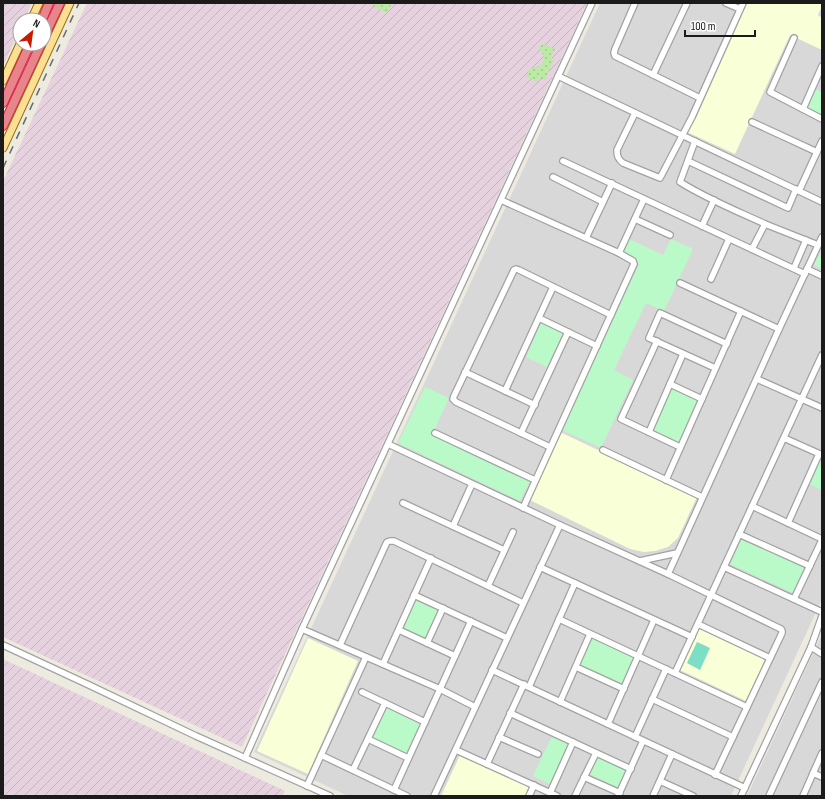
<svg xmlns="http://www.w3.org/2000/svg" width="825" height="799" font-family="'Sofia Sans Condensed',sans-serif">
<defs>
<pattern id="industrial-furrows" width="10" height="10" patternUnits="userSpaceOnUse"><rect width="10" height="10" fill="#e6d1df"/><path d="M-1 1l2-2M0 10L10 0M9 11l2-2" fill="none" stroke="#c5b3bf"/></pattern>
<pattern id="garden-dots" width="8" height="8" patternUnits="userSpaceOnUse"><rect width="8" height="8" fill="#bce9a4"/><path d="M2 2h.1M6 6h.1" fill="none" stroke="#a1c78d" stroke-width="1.8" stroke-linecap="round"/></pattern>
</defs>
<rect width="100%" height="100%" fill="#edeae0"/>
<g fill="#d9d8d8">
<path d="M600 3H822V599L731 796H348L254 752Z"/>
<path d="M822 634V796H747Z"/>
</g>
<g fill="url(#industrial-furrows)">
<path d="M3 3H32L24 20H20V29L3 66Z"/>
<path d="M87 3H587L242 747 3 637V181Z"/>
<path d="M3 659 285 791 282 796H3Z"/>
</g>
<g fill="#f9ffd6">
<path d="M747 3H822V6L818 15 822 18V50L790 35 735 154 687 132Z"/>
<path d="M560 432 697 497 678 538 668 547 655 551 644 552 630 549 530 500Z"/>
<path d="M699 629 765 660 746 701 680 670Z"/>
<path d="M308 638 358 661 308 774 257 751Z"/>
<path d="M460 755 529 787 525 796H441Z"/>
</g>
<g fill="#bafac8">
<path d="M814 89 822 92V117L805 109Z"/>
<path d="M629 239 663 255 671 239 693 249 664 311 646 303 614 370 633 380 601 448 562 430 639 264 621 256Z"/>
<path d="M822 249V269L814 265Z"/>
<path d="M541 323 563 333 547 367 526 357Z"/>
<path d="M425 387 449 398 432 435 530 481 520 501 398 443Z"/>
<path d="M671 388 699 400 680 442 653 430Z"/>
<path d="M821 459H822V490L810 484Z"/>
<path d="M742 539 805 568 793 593 730 564Z"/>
<path d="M415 598 440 609 426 639 402 628Z"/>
<path d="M592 637 635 657 623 685 579 665Z"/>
<path d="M385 707 421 725 407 755 371 737Z"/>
<path d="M552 736 569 744 550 784 533 776Z"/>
<path d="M597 757 627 770 619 788 589 774Z"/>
</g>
<g fill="url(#garden-dots)">
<path d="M375 3H392L387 13 373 6Z"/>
<path d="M543 44 555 49 553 54 552 53 550 57 554 59 545 80 539 78 537 82 526 77 530 68C543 68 548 59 539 49L540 46Z"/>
</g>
<path fill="#7bdec5" d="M697 642 710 648 700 670 687 663Z"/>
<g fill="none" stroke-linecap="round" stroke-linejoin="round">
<g stroke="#a2a2a2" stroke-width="8">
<g id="minor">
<path d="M635 3 615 49 614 53 615 56 700 98"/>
<path d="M726 3 740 9"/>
<path d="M794 38 770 92 822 119"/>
<path d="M653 75 687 3"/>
<path d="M558 76 822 202"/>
<path d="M803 109 822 66"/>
<path d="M635 113 617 150C617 156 618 159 623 163L660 178 692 117 743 3"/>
<path d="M752 122 817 152"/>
<path d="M695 141 680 182C707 199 737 211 765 224L752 249"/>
<path d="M563 161 805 274"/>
<path d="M688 161 788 208 796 189"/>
<path d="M553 177 603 202"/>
<path d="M799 191 822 141"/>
<path d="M501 200 619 253 633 261 634 264 523 508"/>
<path d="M635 219 670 235"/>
<path d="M765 224 818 245"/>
<path d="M702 226 714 200"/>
<path d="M586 238 612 183"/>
<path d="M619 253 644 199"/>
<path d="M794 268 806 240"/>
<path d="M807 269 822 276"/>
<path d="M711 279 729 239"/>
<path d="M680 283 779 329"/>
<path d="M539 318 597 346"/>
<path d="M657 341 621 419 680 447"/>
<path d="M715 368 649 338 660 313 727 344"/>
<path d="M465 372 535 405"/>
<path d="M757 379 822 408"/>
<path d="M670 384 702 399"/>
<path d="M505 391 553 287"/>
<path d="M649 432 683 354"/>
<path d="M435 433 535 480"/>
<path d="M521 433 568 332"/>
<path d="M784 438 822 455"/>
<path d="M388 444 560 525 668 574 781 629 782 631V633L715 775"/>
<path d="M550 447 456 402 453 399 454 396 514 270 516 269 519 270 611 315"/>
<path d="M603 450 702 497"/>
<path d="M666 480 741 311"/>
<path d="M403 503 504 550"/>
<path d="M752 506 822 539"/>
<path d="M788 523 819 454"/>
<path d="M453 526 472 484"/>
<path d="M739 534 810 566"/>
<path d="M640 561 677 553"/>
<path d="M540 567 692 637"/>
<path d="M724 567 822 612"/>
<path d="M668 574 779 329 822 237"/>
<path d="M488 586 513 532"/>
<path d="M414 595 507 638"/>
<path d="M794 599 822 540"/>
<path d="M559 619 747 707"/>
<path d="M698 624 770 658"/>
<path d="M302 629 440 689 475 707"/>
<path d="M399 630 455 656"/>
<path d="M427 643 443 608"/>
<path d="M3 645 89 685 196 736 330 796"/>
<path d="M340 645 386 544 387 542 390 541H394L523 603"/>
<path d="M811 647 822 654"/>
<path d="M383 664 431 558"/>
<path d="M576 667 624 689"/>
<path d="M492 670 745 788"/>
<path d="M675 673 822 355"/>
<path d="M529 687 575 583"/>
<path d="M362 692 425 722"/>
<path d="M652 699 733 737"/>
<path d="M560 702 590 634"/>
<path d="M510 713 631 769"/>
<path d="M608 724 654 620"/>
<path d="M499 737 538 754"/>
<path d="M635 737 666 669"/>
<path d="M368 739 408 758"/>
<path d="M456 750 557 796"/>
<path d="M321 755 407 796"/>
<path d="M245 758 302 629 592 3"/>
<path d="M487 764 524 684"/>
<path d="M353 770 385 703"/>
<path d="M813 773 822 777"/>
<path d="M584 777 620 793"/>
<path d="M660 781 693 796"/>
<path d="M307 786 366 657"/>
<path d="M394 790 471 621"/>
<path d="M550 793 573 742"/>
<path d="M434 796 560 525"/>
<path d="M529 796 534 785"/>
<path d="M575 796 596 753"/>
<path d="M618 796 643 741"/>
<path d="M653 796 672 754"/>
<path d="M741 796 811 647 822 616"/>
<path d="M769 796 822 682"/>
<path d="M803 796 822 753"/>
</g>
</g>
<g stroke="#917500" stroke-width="9">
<g id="major">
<path d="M31 20 39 3"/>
<path d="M3 81 20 44"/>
<path d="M3 148 70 3"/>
</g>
</g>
<g stroke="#d72146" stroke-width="10">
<g id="highway">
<path d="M42 20 49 3"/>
<path d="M44 37 60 3"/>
<path d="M3 103 30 44"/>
<path d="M3 126 41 44"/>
</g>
</g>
<use href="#minor" stroke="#fff" stroke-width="5.5"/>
<use href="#major" stroke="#fdde95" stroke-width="7"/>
<use href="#highway" stroke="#e7858a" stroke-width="8"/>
<path stroke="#696969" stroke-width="1.5" stroke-dasharray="8 8" stroke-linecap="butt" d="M3 168 79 3"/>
</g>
<rect width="825" height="799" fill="none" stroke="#1b1b1b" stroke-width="8"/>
<g transform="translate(32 32) rotate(29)"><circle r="19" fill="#ffffff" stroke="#a4a4a4"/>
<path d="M0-3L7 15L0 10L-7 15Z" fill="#c51b00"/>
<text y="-6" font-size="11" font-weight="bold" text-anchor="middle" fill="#1b1b1b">N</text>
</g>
<path d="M685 30v6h70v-6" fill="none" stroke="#1b1b1b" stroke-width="2"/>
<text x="691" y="30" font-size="12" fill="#1b1b1b" stroke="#ffffff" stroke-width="3" paint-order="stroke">100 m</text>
</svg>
